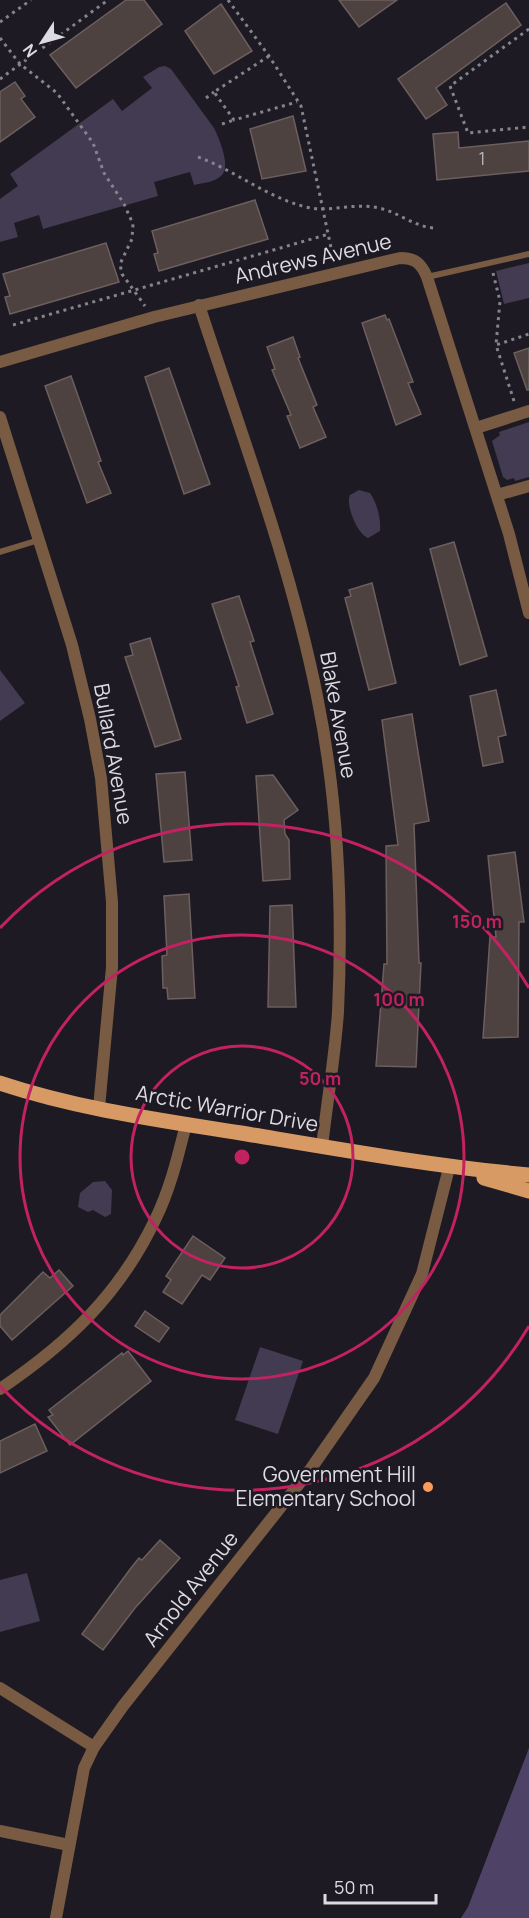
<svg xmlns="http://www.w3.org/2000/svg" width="529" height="1918" font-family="Manrope,sans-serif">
<rect width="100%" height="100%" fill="#1d1a23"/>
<g fill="#423b51">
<path d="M165 66 171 69 214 128C219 138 231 166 222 175 216 182 203 183 194 185L190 172 154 182 158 196 43 229 39 215 14 223 18 237 0 242V199L18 186 10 174 113 99 122 111 152 88 143 77 159 67Z"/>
<path d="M529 263V298L504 304 496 271Z"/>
<path d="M529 422V477L515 481 514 478 507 480 503 477 492 441 500 435 499 432Z"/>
<path d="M359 490 370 493C377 503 381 518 380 531L368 538C358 535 345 505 350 495Z"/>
<path d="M0 670 25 703 0 721Z"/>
<path d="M105 1181 112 1190 111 1214 105 1217 93 1210 88 1212 78 1207 80 1193 93 1182Z"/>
<path d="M260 1347 303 1361 278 1434 235 1420Z"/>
<path d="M27 1573 40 1621 0 1632V1580Z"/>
</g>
<path fill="#4e4366" d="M529 1748V1918H461L468 1907Z"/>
<g fill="#4e4241" stroke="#6c5f5e" stroke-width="1.5">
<path d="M126 0H144L162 24 76 88 50 55Z"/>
<path d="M339 0H397L359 27Z"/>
<path d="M506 3 521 25 436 88 447 105 426 119 398 79Z"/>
<path d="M221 4 252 51 214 74 185 31Z"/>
<path d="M15 82 25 96 21 99 35 117 0 142V92Z"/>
<path d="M293 116 306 171 262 179 250 129Z"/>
<path d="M458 132 459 148 529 141V171L437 180 433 134Z"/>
<path d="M255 200 268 239 159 271 154 254 158 253 152 231Z"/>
<path d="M106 243 119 282 10 314 5 297 10 296 3 274Z"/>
<path d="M385 315 387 320 389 319 413 382 408 383 421 414 396 425 362 323Z"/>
<path d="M293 337 300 357 298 358 317 405 313 407 326 437 300 448 287 416 291 415 272 370 275 369 267 347Z"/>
<path d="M529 348V390H527L514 353Z"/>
<path d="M169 368 210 484 184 494 145 377Z"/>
<path d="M71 376 101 461 98 462 111 493 87 503 45 386Z"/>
<path d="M454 542 487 656 460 665 430 549Z"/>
<path d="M372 583 396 683 369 690 345 598 351 596 349 590Z"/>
<path d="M239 596 254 641 250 642 273 714 247 723 236 687 239 686 212 604Z"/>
<path d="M150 638 181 739 155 747 125 657 133 655 130 644Z"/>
<path d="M496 690 506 735 498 737 503 762 483 766 470 696Z"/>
<path d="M412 714 429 821 414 824 419 963H421L416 1067 376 1066 384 964H387L386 846 398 845 382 720Z"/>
<path d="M185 772 192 860 164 862 156 774Z"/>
<path d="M273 775 298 810 284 820 285 834 289 840 290 879 263 881 256 776Z"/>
<path d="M515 852 524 922H519L518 1037 483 1038 490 937H496L488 856Z"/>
<path d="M189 894 195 998 168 999 167 988H163L162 956 167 955 164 896Z"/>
<path d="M292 905 296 1007H268L270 906Z"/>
<path d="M193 1236 225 1258 210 1280 202 1275 182 1304 163 1292 171 1280 166 1276Z"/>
<path d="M59 1270 73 1286 12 1340 0 1326V1315L43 1272 50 1278Z"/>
<path d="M145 1311 169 1328 159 1342 135 1326Z"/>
<path d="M128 1351 151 1381 70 1445 48 1417 53 1415 49 1410 122 1353 123 1355Z"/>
<path d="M35 1424 47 1451 0 1473V1441Z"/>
<path d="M160 1540 180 1558 135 1608 103 1650 82 1634 131 1568 139 1558 142 1560Z"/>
</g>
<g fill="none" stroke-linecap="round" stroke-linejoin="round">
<g stroke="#85848b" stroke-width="3" stroke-dasharray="3 4.5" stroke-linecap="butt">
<path d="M228 0 269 56 301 106 334 262"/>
<path d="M0 22 31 0"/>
<path d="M529 29 450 86 468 133 529 127"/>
<path d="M0 38 20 64 57 93 93 143 104 173 124 204 133 224 132 239 120 264 122 274 145 306"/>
<path d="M269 56 214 92 234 120 297 102"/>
<path d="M0 79 108 0"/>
<path d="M206 98 214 92"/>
<path d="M222 124 234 120"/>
<path d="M198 157C236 171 266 197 306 207 330 213 354 202 379 208 398 212 415 227 434 228"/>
<path d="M493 273 500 301 496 345"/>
<path d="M13 325 329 234"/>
<path d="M514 401 496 345 529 334"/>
</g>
<g stroke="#785b42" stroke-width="6">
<path d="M427 277 529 254"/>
<path d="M0 552 39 540"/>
</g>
<g stroke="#785b42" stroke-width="12">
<path d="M199 305C241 434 290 562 317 696 338 799 343 906 338 1012 335 1056 327 1102 322 1147"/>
<path d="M0 362 154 317 400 258C415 258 421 263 427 277L509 534 529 613"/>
<path d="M0 417 72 645 90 719 101 778 112 902V967L99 1108"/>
<path d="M476 428 529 411"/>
<path d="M497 495 529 486"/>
<path d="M0 1389C68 1343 119 1295 155 1220 170 1190 178 1156 186 1124"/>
<path d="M0 1688 94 1747"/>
<path d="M0 1831 69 1845"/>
<path d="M56 1918 84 1768 94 1747 123 1706 310 1470 374 1378 422 1274 449 1168"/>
</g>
<g stroke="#d79a64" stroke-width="15">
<path d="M0 1083C78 1109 160 1120 241 1133 337 1149 432 1166 529 1175"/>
<path d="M484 1178 529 1191"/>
</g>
</g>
<g fill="none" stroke="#c32262" stroke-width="3">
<circle cx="242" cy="1157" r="111"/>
<circle cx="242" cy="1157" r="222"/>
<path d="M529 1326A333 333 0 0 1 0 1386M0 928A333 333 0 0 1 529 988"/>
</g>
<circle fill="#ff9b5a" stroke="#1d1a23" stroke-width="2" cx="428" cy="1487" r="6"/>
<g text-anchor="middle" stroke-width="5" stroke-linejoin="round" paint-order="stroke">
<g font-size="18" fill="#b8b5b9">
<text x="482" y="165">1</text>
</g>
<g font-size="21" fill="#dcdbe1" stroke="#1d1a23">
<text transform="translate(313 259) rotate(-13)" y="7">Andrews Avenue</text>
<text transform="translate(338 715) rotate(80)" y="7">Blake Avenue</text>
<text transform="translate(113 754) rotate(80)" y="7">Bullard Avenue</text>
<text transform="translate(227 1109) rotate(10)" y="7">Arctic Warrior Drive</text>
<text transform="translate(191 1589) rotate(-52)" y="7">Arnold Avenue</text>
</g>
<g font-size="21" fill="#dcdbe1" stroke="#1d1a23" text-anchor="end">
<text x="416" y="1482">Government Hill<tspan x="416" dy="24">Elementary School</tspan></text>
</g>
</g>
<circle cx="242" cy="1157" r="9" fill="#c32262" stroke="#1d1a23" stroke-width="3"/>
<g font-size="18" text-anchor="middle" font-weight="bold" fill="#c32262" stroke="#1d1a23" stroke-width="5" stroke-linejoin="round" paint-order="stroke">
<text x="477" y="928">150 m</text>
<text x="399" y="1006">100 m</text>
<text x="320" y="1085">50 m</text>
</g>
<g transform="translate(42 42) rotate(234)" stroke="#1d1a23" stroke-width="4.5" paint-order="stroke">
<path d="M0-4.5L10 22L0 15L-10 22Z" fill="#dcdbe1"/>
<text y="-9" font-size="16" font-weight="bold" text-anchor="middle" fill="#dcdbe1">N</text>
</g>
<path d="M325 1894v9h111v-9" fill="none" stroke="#dcdbe1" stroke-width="3"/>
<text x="334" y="1894" font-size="18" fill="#dcdbe1" stroke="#1d1a23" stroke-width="4.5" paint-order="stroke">50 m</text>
</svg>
